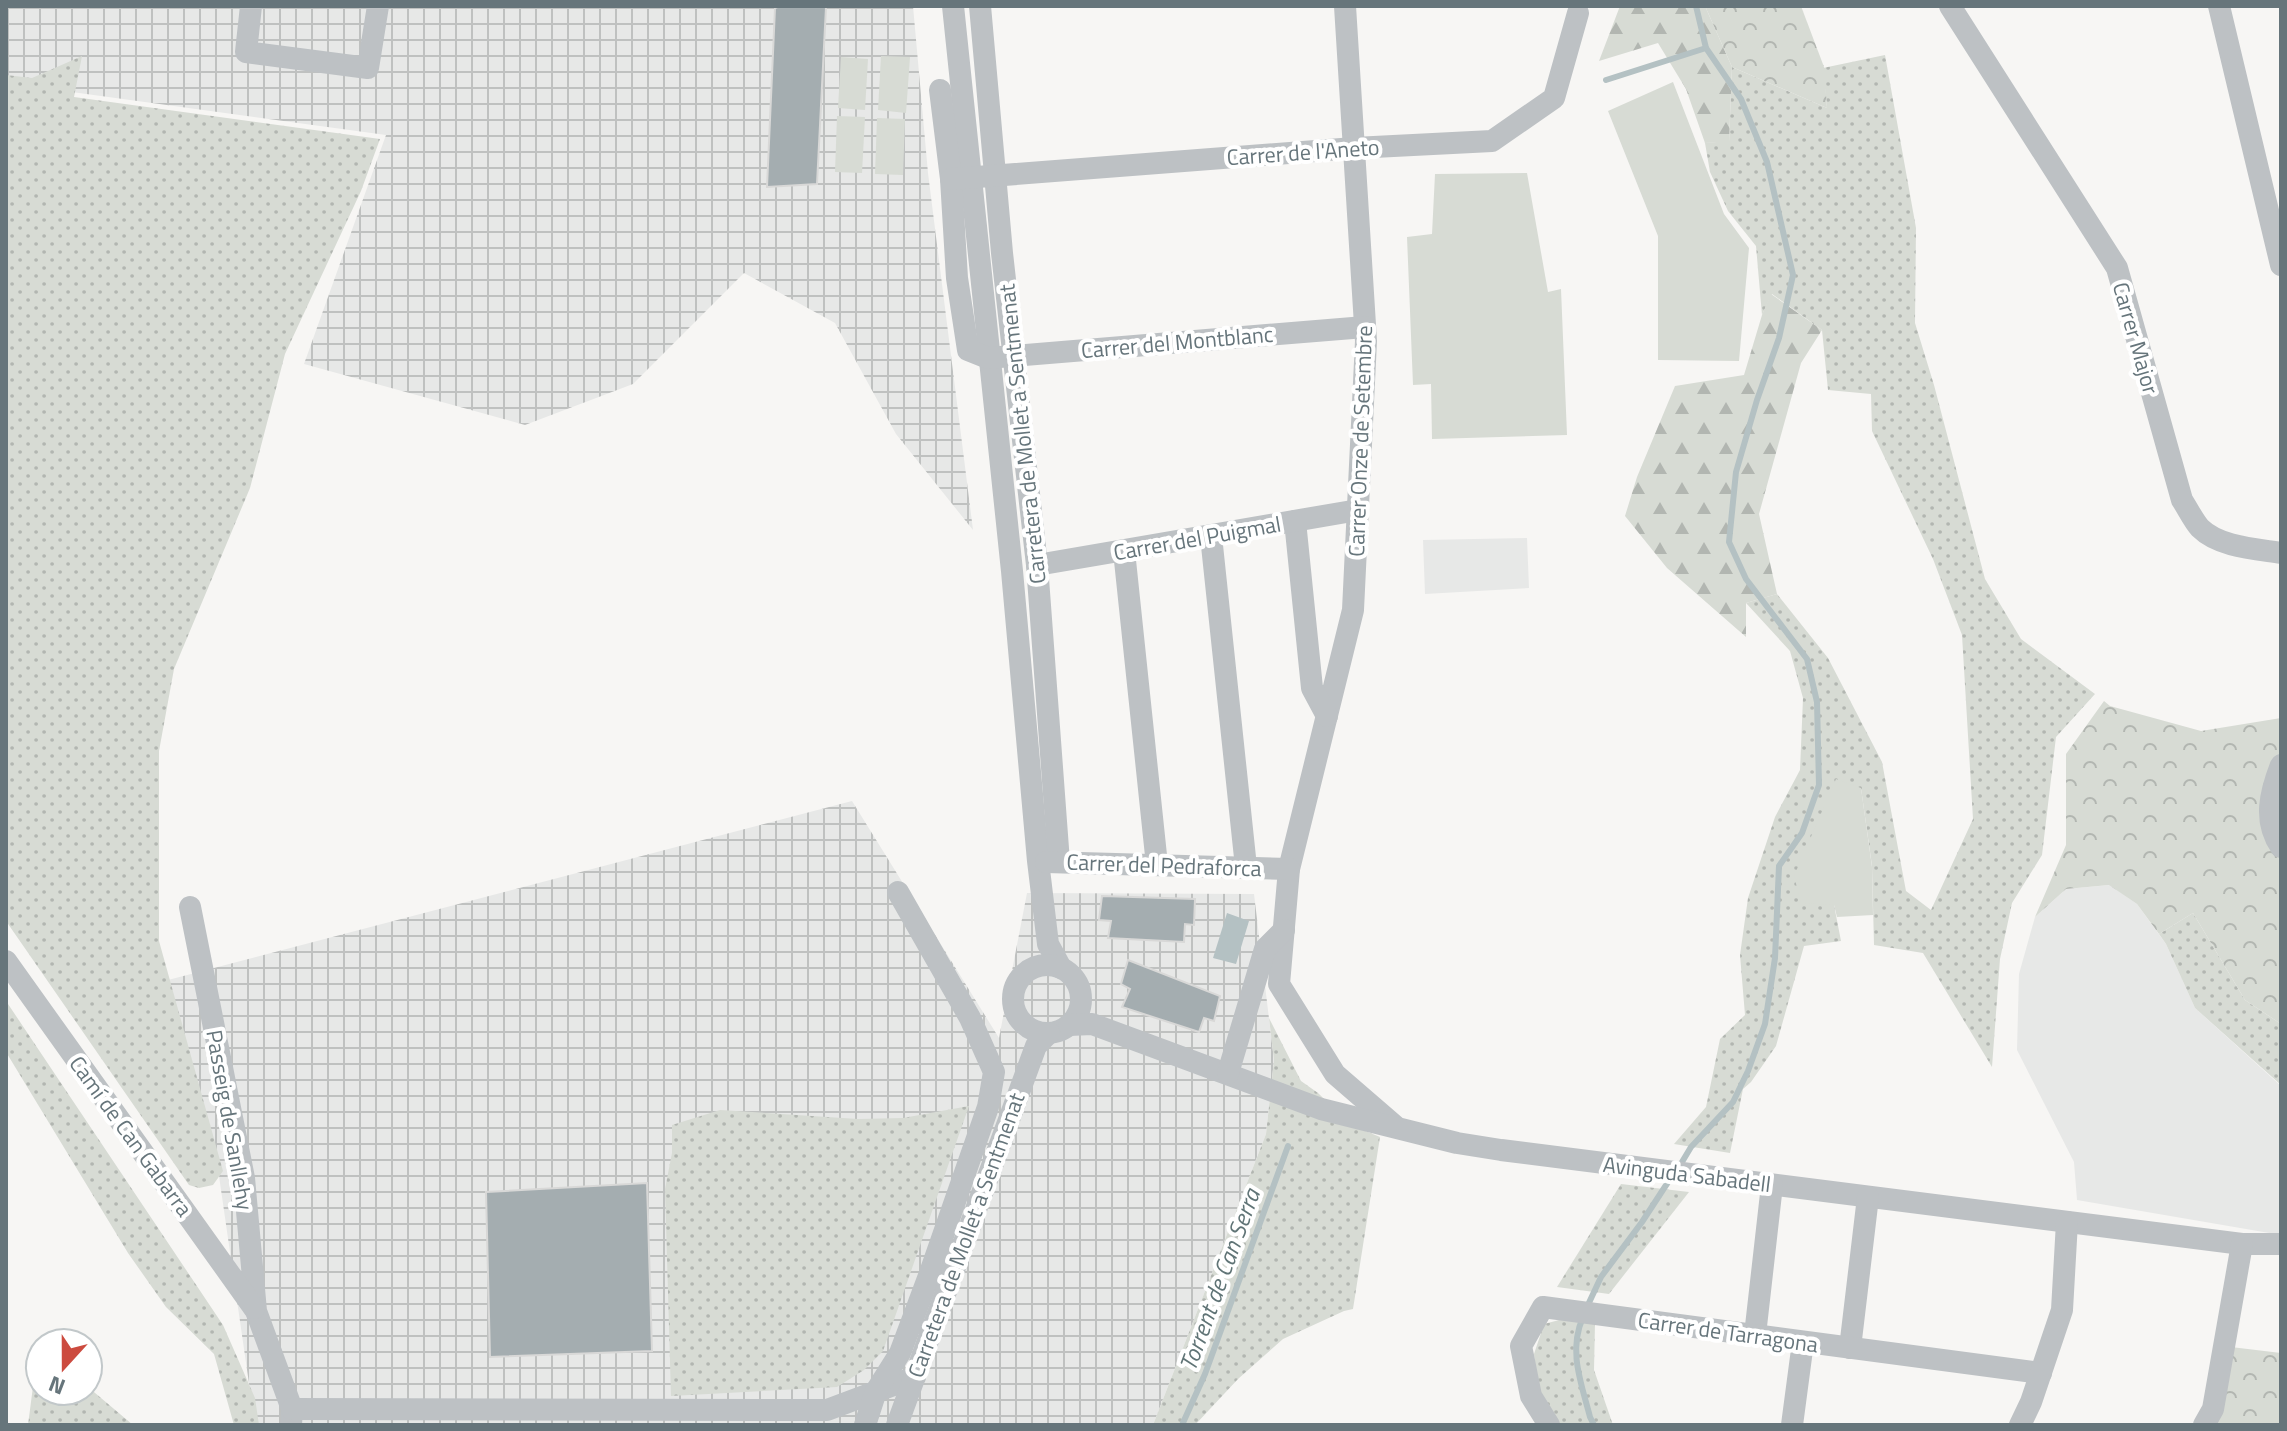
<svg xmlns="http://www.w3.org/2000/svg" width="2287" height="1431" font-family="'Titillium Web',sans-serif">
<defs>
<pattern id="industrial-grid" width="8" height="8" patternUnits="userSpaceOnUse" patternTransform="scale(2)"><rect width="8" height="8" fill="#e7e8e7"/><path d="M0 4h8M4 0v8" fill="none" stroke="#bfc1c0"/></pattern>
<pattern id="grass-dots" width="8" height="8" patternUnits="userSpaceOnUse" patternTransform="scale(2)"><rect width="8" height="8" fill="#d7dbd4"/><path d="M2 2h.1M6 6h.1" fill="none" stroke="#b2b6b1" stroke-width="1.8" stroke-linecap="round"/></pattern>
<pattern id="forest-firs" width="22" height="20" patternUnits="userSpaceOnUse" patternTransform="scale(2)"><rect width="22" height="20" fill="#d7dbd4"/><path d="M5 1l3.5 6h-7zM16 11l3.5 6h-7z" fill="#b2b6b1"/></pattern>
<pattern id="park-crowns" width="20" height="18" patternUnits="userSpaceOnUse" patternTransform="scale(2)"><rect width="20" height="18" fill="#d7dbd4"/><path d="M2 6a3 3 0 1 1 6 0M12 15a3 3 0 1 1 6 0" fill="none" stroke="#b2b6b1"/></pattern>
</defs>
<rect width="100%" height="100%" fill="#f7f6f4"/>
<g fill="#e7e8e7">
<path d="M1527 538 1529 588 1425 594 1423 540Z"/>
<path d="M2110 885 2137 904 2166 944 2195 1008 2281 1086V1235L2077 1200 2074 1162 2017 1050 2019 974 2035 917 2066 889Z"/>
</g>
<g fill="url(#industrial-grid)">
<path d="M6 6H913L928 173 973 530 896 434 835 323 744 273 633 384 525 425 304 364 386 135 6 83Z"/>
<path d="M852 801 999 1038 1027 893 1254 894 1274 1060 1266 1134 1153 1425H255L219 1176 168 980Z"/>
</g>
<g fill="url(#grass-dots)">
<path d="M1885 55 1916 228 1915 323 1934 385 1985 579 2021 639 2095 694 2056 737 2042 855 2012 903 2000 959 1992 1067 1923 953 1874 945 1872 866 1861 788 1834 905 1841 941 1804 946 1776 1046 1751 1082 1743 1089 1730 1153 1674 1144 1706 1107 1720 1039 1745 1015 1740 955 1748 898 1775 817 1800 770 1803 698 1790 651 1746 603 1777 594 1828 658 1882 762 1906 891 1931 910 1973 819 1962 635 1933 559 1872 431 1871 394 1828 390 1822 330 1772 294 1762 315 1756 246 1728 211 1710 172 1705 143 1729 141 1732 67 1827 108 1823 68Z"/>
<path d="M82 56 74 97 380 139 361 191 285 354 250 488 174 669 159 751V941L223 1171 213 1185 199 1188 189 1185 6 921V75L32 78Z"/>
<path d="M2193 913 2245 1000 2281 1024V1085L2195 1008 2166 944 2159 934Z"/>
<path d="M6 1001 223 1325 255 1398 259 1425H234L214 1354 166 1307 128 1253 6 1052Z"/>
<path d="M1269 1018 1301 1081 1318 1093 1351 1125 1380 1137 1353 1309 1344 1311 1283 1339 1238 1379 1195 1425H1153L1266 1134 1274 1060Z"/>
<path d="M969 1106 883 1351 864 1370 837 1387 671 1396 665 1189 672 1153V1125L720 1110 858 1119 903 1118Z"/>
<path d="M1621 1184 1689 1192 1609 1294 1557 1287Z"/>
<path d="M1563 1319 1595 1323 1594 1370 1613 1425H1560L1537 1388 1534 1354 1544 1324Z"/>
<path d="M39 1340 43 1343H40V1391H88V1387L133 1425H28Z"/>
</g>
<g fill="url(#forest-firs)">
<path d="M1620 6H1705L1732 67 1729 142 1705 143 1686 89 1658 43 1599 61Z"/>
<path d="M1771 294 1822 330 1801 363 1759 514 1777 594 1746 603V637L1667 568 1625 516 1637 477 1675 386 1744 375 1762 315Z"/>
</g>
<g fill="url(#park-crowns)">
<path d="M1705 6H1801L1824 67 1827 108 1732 67Z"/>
<path d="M2104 701 2110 706 2201 731 2281 718V1024L2245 1000 2193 913 2159 934 2137 904 2109 885 2066 889 2035 917 2066 845V754Z"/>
<path d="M2231 1347 2281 1353V1425H2215Z"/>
</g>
<g fill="#d7dbd4">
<path d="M881 56 910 57 906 113 878 110Z"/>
<path d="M841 57 868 59 865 110 838 108Z"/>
<path d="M1673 82 1724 214 1749 248 1739 361 1658 360V236L1608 111Z"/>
<path d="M837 116 865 117 862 173 835 172Z"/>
<path d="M877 118 905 119 903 175 875 174Z"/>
<path d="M1527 173 1548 292 1561 289 1567 435 1432 439 1431 384 1413 385 1407 237 1432 234 1435 174Z"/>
<path d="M1836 779 1861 788 1872 867 1873 915 1837 917 1834 905 1801 903 1794 876Z"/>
</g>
<path fill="#b4c1c3" d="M1227 913 1249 921 1236 964 1213 958Z"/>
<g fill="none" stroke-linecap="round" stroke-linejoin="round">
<g stroke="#b4c1c3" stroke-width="6">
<path d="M1606 80 1706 48"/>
<path d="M1679 1167 1691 1147 1733 1102 1748 1071 1765 1024 1775 958 1779 866 1802 833 1819 785 1817 702 1807 659 1746 579 1729 542 1736 472 1757 400 1779 338 1793 275 1767 162 1741 99 1706 48 1696 6"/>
<path d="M1587 1307 1601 1277 1642 1222 1672 1176"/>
<path d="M1583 1317C1568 1351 1581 1382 1590 1417L1594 1425"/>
<path d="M1182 1425 1205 1374 1288 1146"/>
</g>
</g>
<g fill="#a4adb0" stroke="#d8d8d7" stroke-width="2">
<path d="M780 6 826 7 817 184 767 187 775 8Z"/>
<path d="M1102 896 1195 899 1194 925 1185 924 1184 942 1108 938 1111 921 1099 920Z"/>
<path d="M1128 960 1220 996 1214 1021 1204 1018 1199 1032 1122 1007 1130 989 1121 984Z"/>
<path d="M647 1183 652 1351 490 1357 486 1192Z"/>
</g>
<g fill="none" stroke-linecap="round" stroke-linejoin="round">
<g stroke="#bdc1c4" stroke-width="22">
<path d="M251 6 246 52 368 68 378 6"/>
<path d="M953 6 1012 571 1038 861 1048 944 1061 968"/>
<path d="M980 6 1002 253 1037 565 1059 862"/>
<path d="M1345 6 1366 341 1353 610 1289 869 1279 984 1335 1074 1394 1125"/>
<path d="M1950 6 2117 268 2182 500C2188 509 2193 520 2200 528 2219 547 2256 549 2281 553"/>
<path d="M2219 6 2281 265"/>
<path d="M940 90 951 179 957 278 968 350 988 358 1365 327"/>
<path d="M951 179 1354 148 1492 141 1554 98 1578 13"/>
<path d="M1295 521 1312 688 1327 716"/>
<path d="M1211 536 1246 867"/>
<path d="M1124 551 1157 865"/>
<path d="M1037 565 1358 510"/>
<path d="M2281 765C2270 793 2263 821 2281 847"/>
<path d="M1046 862 1289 869"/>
<path d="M190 907 244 1178 256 1311 292 1409 291 1425"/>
<path d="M6 961 254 1308"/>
<circle cx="1047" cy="999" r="34"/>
<path d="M1069 1025 1092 1024 1321 1109 1457 1143 1501 1150 2242 1244H2281"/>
<path d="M1228 1073 1265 949 1284 930"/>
<path d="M1755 1335 1772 1185"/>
<path d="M1850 1348 1868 1197"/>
<path d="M292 1409 827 1410 915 1377"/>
<path d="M865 1425 876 1391 900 1353 930 1273 988 1107 994 1072 970 1018 898 892"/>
<path d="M897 1425 1036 1046 1049 1033"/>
<path d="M1549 1425 1531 1396 1521 1346 1543 1307 2041 1373"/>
<path d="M1792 1425 1803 1342"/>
<path d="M2020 1425 2031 1402 2062 1310 2067 1222"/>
<path d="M2204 1425 2213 1409 2242 1244"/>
</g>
</g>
<g text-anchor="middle" stroke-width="8" stroke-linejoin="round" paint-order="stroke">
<g font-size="22" fill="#66757b" stroke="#fff">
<text transform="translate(1303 152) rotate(-4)" y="8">Carrer de l'Aneto</text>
<text transform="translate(2136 338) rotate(74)" y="8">Carrer Major</text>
<text transform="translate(1177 342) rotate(-5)" y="8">Carrer del Montblanc</text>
<text transform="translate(1022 434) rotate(-96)" y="8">Carretera de Mollet a Sentmenat</text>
<text transform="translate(1360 441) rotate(-88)" y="8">Carrer Onze de Setembre</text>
<text transform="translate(1197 538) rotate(-10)" y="8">Carrer del Puigmal</text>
<text transform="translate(1164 865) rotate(2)" y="8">Carrer del Pedraforca</text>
<text transform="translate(230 1120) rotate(80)" y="8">Passeig de Sanllehy</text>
<text transform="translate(131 1136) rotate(54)" y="8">Camí de Can Gabarra</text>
<text transform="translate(1687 1174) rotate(7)" y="8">Avinguda Sabadell</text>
<text transform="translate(966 1235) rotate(-70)" y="8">Carretera de Mollet a Sentmenat</text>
<text transform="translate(1728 1332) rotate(8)" y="8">Carrer de Tarragona</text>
</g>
<g font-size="24" font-style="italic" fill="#607476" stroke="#fff">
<text transform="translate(1220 1280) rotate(-70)" y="8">Torrent de Can Serra</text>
</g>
</g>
<rect width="2287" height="1431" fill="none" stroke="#66757b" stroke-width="16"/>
<g transform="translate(64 1367) rotate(201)"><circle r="38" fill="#ffffff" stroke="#c2c8ca" stroke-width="2"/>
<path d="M0-6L14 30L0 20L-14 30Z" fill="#cc4b3f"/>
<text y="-12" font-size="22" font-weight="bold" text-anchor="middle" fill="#66757b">N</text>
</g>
</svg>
